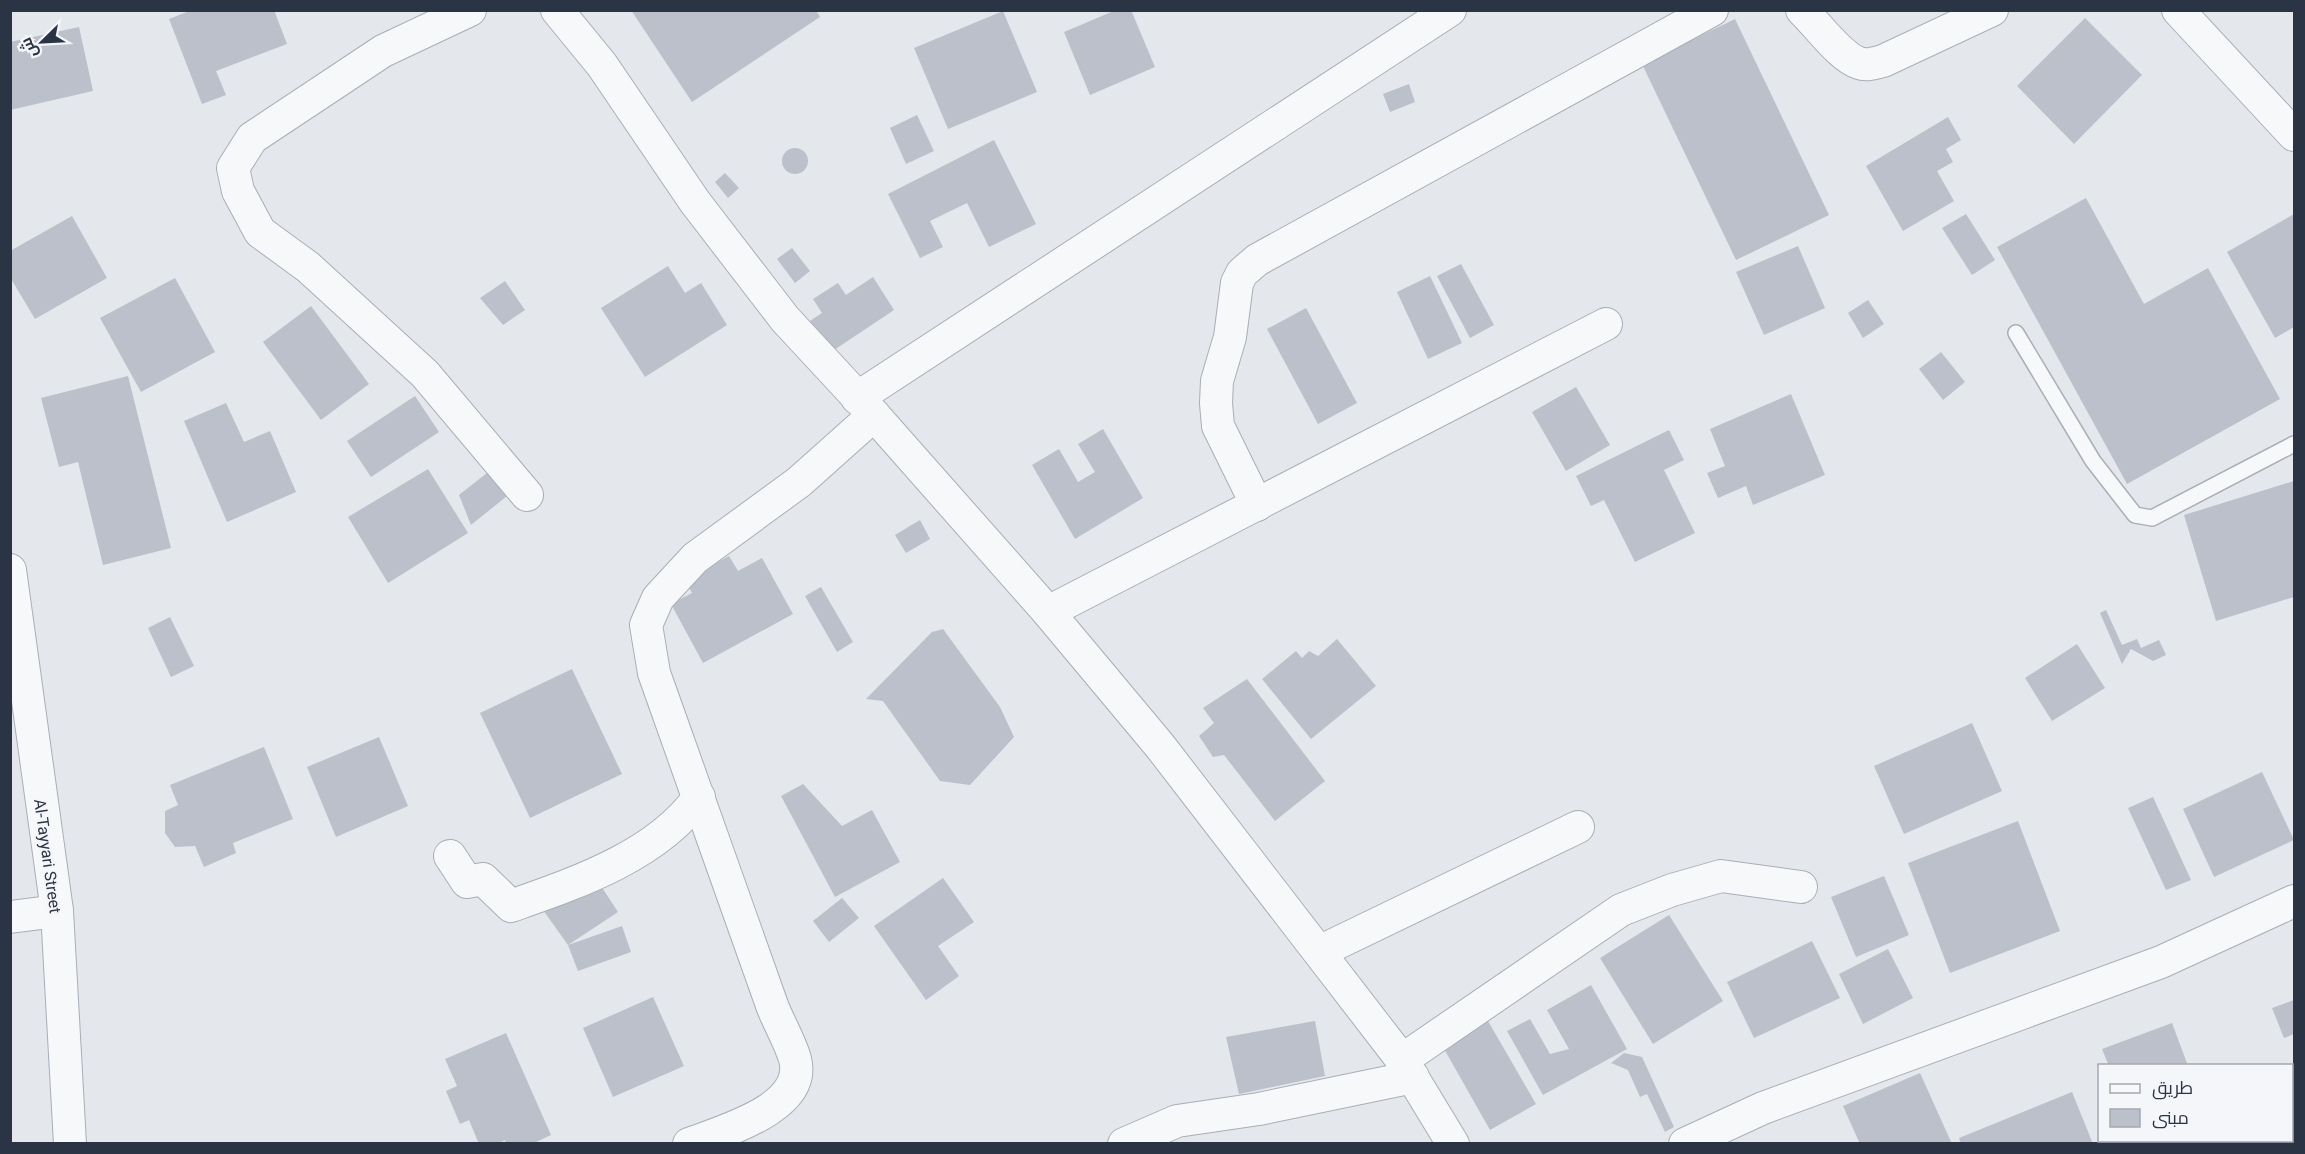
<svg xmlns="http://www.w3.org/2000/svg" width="2305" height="1154" font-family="Roboto,Cairo,sans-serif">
<rect width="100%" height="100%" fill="#e4e7ec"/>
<g fill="#bbc0ca">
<path d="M192 10H274L287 44 216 71 226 95 202 104 169 19Z"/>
<path d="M631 10H816L820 17 692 102Z"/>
<path d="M1116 10H1131L1155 67 1090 95 1064 32Z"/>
<path d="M1003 11 1037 92 948 129 914 48Z"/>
<path d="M2085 18 2142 75 2074 144 2017 86Z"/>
<path d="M1735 19 1829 215 1736 260 1642 64Z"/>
<path d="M79 27 93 91 10 110V42Z"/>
<path d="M1409 84 1415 102 1390 112 1383 94Z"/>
<path d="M917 115 934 151 906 164 890 128Z"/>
<path d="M1948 117 1961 140 1946 149 1953 162 1937 171 1954 201 1903 231 1866 166Z"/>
<path d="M994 140 1036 224 989 247 967 203 930 221 943 247 920 258 888 194Z"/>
<circle cx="795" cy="161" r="13"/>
<path d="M725 173 739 188 728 198 715 182Z"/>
<path d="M2086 198 2144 304 2208 268 2280 399 2127 484 1997 247Z"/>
<path d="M1966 214 1995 260 1972 275 1942 228Z"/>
<path d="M2294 214V327L2275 338 2227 252Z"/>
<path d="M72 216 107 278 35 319 10 277V251Z"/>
<path d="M1798 246 1825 308 1764 335 1736 272Z"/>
<path d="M792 248 810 271 795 283 777 259Z"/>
<path d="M1461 264 1494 325 1470 338 1437 276Z"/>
<path d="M668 266 685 293 701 283 727 325 645 377 601 308Z"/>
<path d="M1430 276 1462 343 1428 359 1397 292Z"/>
<path d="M873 277 894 310 831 352 810 321 822 313 813 299 838 283 846 295Z"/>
<path d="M175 278 215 352 141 392 100 318Z"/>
<path d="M505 281 525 310 503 325 480 298Z"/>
<path d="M1868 300 1884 324 1863 338 1848 313Z"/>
<path d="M311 306 369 384 321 420 263 342Z"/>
<path d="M1306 308 1357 403 1318 424 1267 329Z"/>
<path d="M1941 352 1965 382 1943 400 1919 369Z"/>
<path d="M128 376 171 548 103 565 78 462 59 467 41 398Z"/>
<path d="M1576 387 1610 445 1566 471 1532 412Z"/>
<path d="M1791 394 1825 475 1753 505 1746 486 1718 498 1707 473 1725 466 1710 429Z"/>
<path d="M415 396 439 432 371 477 347 441Z"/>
<path d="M226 403 244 442 270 431 296 492 227 522 184 421Z"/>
<path d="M1103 429 1143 498 1075 539 1032 465 1059 449 1078 482 1095 472 1078 444Z"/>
<path d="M1669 430 1684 460 1664 470 1695 533 1635 562 1604 500 1591 506 1576 476Z"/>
<path d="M428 469 468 533 388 583 348 517Z"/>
<path d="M487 473 507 496 471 525 459 495Z"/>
<path d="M2294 481V597L2216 621 2184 515Z"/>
<path d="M920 520 930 539 906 553 895 535Z"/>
<path d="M729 556 738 571 762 558 793 614 703 663 671 604 692 593 685 580Z"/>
<path d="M821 587 853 642 837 652 805 596Z"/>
<path d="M2106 610 2122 645 2137 639 2141 648 2159 640 2166 655 2153 661 2131 649 2122 664 2100 613Z"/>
<path d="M170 617 194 666 171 677 148 628Z"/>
<path d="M943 629 1000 707 1014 737 970 785 940 781 883 701 866 699 932 632Z"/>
<path d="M1337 639 1376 686 1311 739 1262 679 1296 651 1302 658 1309 651 1318 656Z"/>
<path d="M2077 644 2105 688 2052 721 2025 678Z"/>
<path d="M572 669 622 774 530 818 480 713Z"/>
<path d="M1247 679 1325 781 1275 821 1224 755 1213 757 1199 736 1214 723 1203 708Z"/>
<path d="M1972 723 2002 791 1904 834 1874 766Z"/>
<path d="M379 737 408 806 336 837 307 767Z"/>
<path d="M264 747 293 819 233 843 236 853 204 867 195 846 175 847 165 833V811L178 805 170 785Z"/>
<path d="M2262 772 2294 840 2214 877 2183 809Z"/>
<path d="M803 784 842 826 872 810 900 862 835 897 781 796Z"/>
<path d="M2153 797 2191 880 2166 890 2128 808Z"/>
<path d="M2018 821 2060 931 1950 973 1908 863Z"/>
<path d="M1884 876 1909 935 1856 957 1831 897Z"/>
<path d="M943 878 974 922 938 946 959 976 926 1000 874 926Z"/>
<path d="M601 886 618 912 568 945 538 903Z"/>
<path d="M842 898 859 918 829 942 813 921Z"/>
<path d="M1669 915 1723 1001 1653 1044 1600 958Z"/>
<path d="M622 926 631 952 578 971 568 945Z"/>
<path d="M1812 941 1840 998 1754 1038 1727 982Z"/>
<path d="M1888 949 1913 998 1863 1024 1839 974Z"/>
<path d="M1591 985 1627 1049 1543 1095 1507 1031 1530 1019 1550 1054 1569 1049 1547 1010Z"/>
<path d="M653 997 684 1066 613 1097 583 1028Z"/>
<path d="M2294 1000V1034L2284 1038 2272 1008Z"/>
<path d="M1315 1021 1325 1076 1239 1094 1226 1037Z"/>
<path d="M1488 1021 1536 1104 1490 1130 1443 1047Z"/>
<path d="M2172 1023 2188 1066H2109L2102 1049Z"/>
<path d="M506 1033 551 1135 532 1144H506L505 1140 497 1144H479L469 1120 460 1124 446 1091 457 1086 445 1059Z"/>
<path d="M1624 1053 1642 1057 1674 1127 1665 1132 1647 1094 1640 1097 1628 1070 1611 1063Z"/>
<path d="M1920 1073 1952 1144H1860L1843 1106Z"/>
<path d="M2072 1092 2093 1144H1961L1959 1138Z"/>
</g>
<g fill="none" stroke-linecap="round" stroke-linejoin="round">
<g stroke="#a9aeb7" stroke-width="18">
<path id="service" d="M2016 333 2093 461 2135 515 2152 518 2294 444"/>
</g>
<g stroke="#a9aeb7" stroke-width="34">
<g id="minor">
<path d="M470 10 383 51 252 138 233 168 238 191 260 232 308 267 425 374 527 495"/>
<path d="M557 10 602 65 695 202 785 319 874 415 1048 612 1160 746 1402 1060 1453 1144"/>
<path d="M1802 10C1817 24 1840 57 1859 63 1867 66 1875 63 1883 61L1992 10"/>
<path d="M2178 10 2294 135"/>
<path d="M857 398 1450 10"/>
<path d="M1257 505 1218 426 1216 403 1217 381 1230 337 1237 283 1242 273 1257 260 1712 10"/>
<path d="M10 570 57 911 70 1144"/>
<path d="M1048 612 1606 324"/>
<path d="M450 856 467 882 483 879 511 906C576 883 657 856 699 797"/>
<path d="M10 917 57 911"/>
<path d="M1321 951 1578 827"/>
<path d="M1402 1060 1621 910 1672 890 1721 876 1801 887"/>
<path d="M689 1144C723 1131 808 1108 795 1059 790 1042 780 1025 773 1008L654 673 646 625 658 598 695 558 799 482 874 415"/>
<path d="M1124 1144 1177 1121 1259 1109 1413 1077"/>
<path d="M1685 1144 1763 1108 2161 962 2294 901"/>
</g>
</g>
<use href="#service" stroke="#f7f8fa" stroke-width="15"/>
<use href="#minor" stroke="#f7f8fa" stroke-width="32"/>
</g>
<g text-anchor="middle" stroke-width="4.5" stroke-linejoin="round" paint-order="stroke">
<g font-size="16" fill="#2b3445" stroke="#f4f6f9">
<text transform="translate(48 856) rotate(82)" y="6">Al-Tayyari Street</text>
</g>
</g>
<rect width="2305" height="1154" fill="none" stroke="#2b3445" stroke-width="24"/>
<rect x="2098" y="1064" width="195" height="78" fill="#f4f6f9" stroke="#a4a8b1" stroke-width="1.5"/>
<rect x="2110" y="1084" width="30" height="9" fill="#f7f8fa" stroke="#a4a8b1" stroke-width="1.5"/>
<text x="2152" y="1094" font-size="18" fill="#2b3445">طريق</text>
<rect x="2110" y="1109" width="30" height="18" fill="#bbc0ca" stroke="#a4a8b1" stroke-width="1.5"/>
<text x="2152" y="1124" font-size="18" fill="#2b3445">مبنى</text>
<g transform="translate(42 42) rotate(246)" stroke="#f4f6f9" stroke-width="4.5" paint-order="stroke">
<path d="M0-4.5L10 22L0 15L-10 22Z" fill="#2b3445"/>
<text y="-9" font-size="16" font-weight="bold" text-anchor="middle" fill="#2b3445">ش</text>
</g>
</svg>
